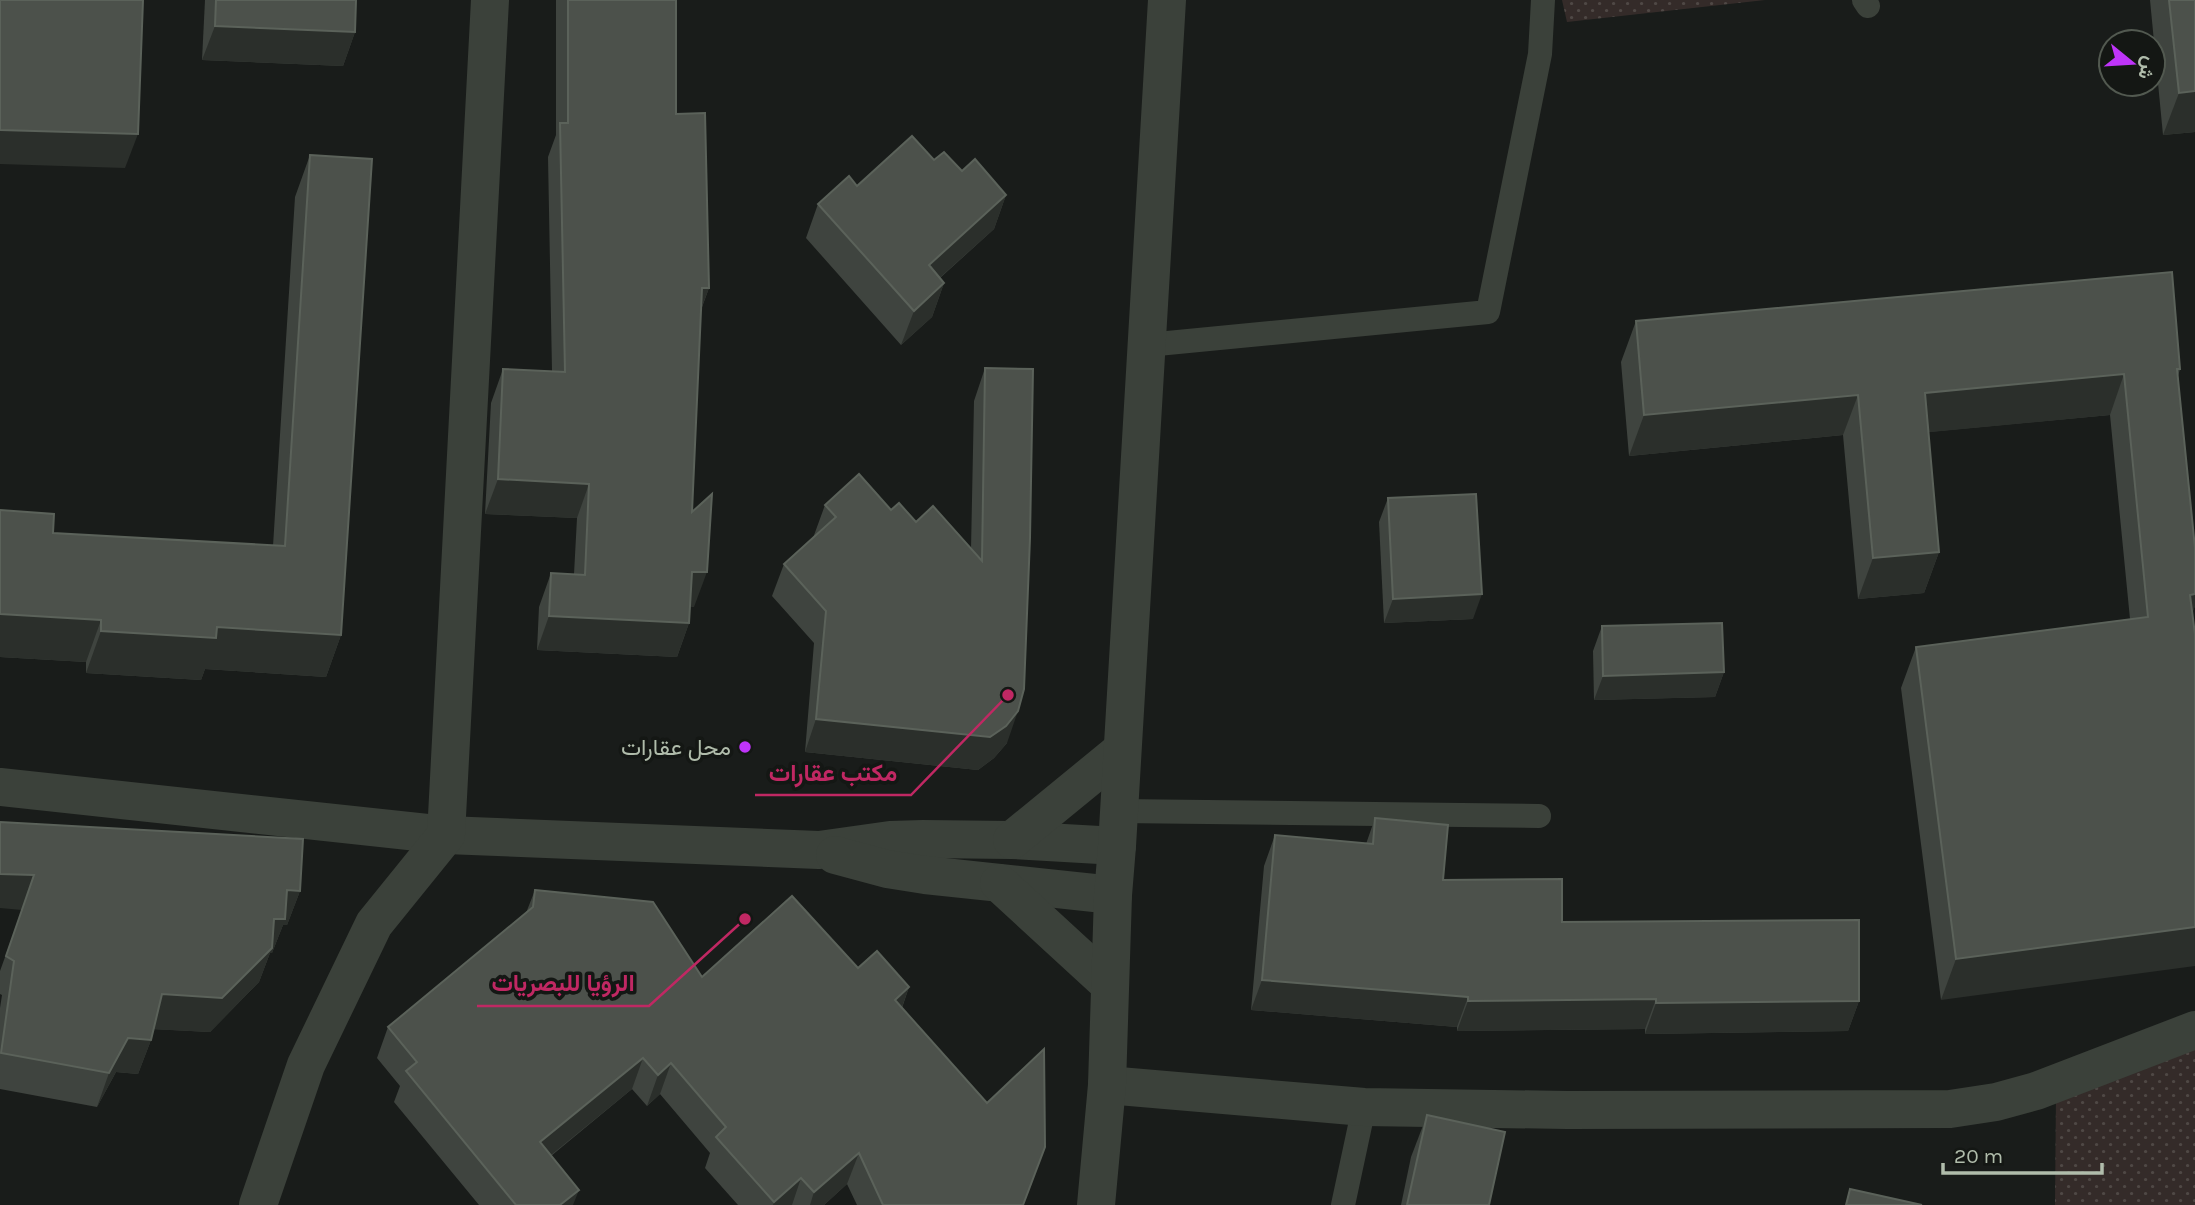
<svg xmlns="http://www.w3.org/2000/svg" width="2195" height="1205" font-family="Karla,Vazirmatn,sans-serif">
<defs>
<pattern id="grass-dots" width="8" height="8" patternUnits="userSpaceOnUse" patternTransform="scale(1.75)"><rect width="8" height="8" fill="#342b29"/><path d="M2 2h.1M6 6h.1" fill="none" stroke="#4f4845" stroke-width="1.8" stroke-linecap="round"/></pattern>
</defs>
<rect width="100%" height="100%" fill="#191c1a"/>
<g fill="url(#grass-dots)">
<path d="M1562 0H1765L1567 22Z"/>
<path d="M2195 1040V1205H2055L2056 1096Z"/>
</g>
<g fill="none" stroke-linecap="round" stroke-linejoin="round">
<g stroke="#3b413a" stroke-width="24">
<path d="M1864 0 1868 6"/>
<path d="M1147 345 1488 312 1540 54 1543 0"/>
<path d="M1119 811 1539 816"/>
<path d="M1343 1205 1364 1107"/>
</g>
<g stroke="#3b413a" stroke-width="38">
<path d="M0 787 446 835 819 850 890 840 923 839 1012 840 1117 846"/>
<path d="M1012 840 1122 750"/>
<path d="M835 855 887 869 925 875 1113 895"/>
<path d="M999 883 1110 985"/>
<path d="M1107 1085 1364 1107 1567 1110 1950 1109 1996 1102 2036 1091 2195 1030"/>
<path d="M258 1205 306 1065 374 924 446 835 490 0"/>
<path d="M1096 1205 1107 1085 1113 895 1117 846 1167 0"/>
</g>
</g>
<g fill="#3f443f">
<path d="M205 0H356L355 32 343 66 202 60Z"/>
<path d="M556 0H676V114L709 288 701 310 692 512 694 607 690 606 689 623 677 657 537 650 539 607 551 573 574 574 577 518 485 514 491 403 503 369 552 371 548 157 556 135Z"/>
<path d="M2150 0H2195V132L2163 135Z"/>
<path d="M310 155 341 635 326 677 205 669 201 680 86 673V662L0 657V510L53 533 273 546 295 197Z"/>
<path d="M934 160 962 171 1006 195 994 229 940 278 944 283 932 317 901 345 806 238 818 204 857 186Z"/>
<path d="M1636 321 2180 369 2178 376 2195 548V606L2192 613 1941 1000 1901 688 1916 647 2130 619 2110 415 1928 432 1939 552 1924 593 1858 599 1843 435 1629 456 1621 362Z"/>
<path d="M985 368 1007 743 994 758 978 770 805 752 814 643 772 596 784 564 813 538 825 505 891 510 971 549 974 401Z"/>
<path d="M1388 498 1473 619 1384 623 1379 522Z"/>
<path d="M1602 626 1724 672 1715 697 1594 700 1593 651Z"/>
<path d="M1375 818 1443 880 1562 922 1859 1001 1848 1031 1645 1034V1029L1457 1031V1027L1251 1010 1264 866 1275 835 1366 844Z"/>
<path d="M535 890 702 977 858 968 909 987 902 1008 1024 1205H857L847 1184 824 1205H738L705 1168 710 1153 660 1094 647 1106 632 1089 551 1156 573 1205H479L394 1102 400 1086 377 1058 388 1027 526 913Z"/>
<path d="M300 891 287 925H283L272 953H270L259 982 210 1032 153 1029 151 1040 138 1074 116 1072 97 1107 0 1089V1008L2 995 0 994V971L22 910Z"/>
<path d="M1427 1115 1489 1205H1401L1411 1157Z"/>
</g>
<g fill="#2b2f2b">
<path d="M215 26 355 32 343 66 202 60Z"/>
<path d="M2195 91V132L2163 135 2179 93Z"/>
<path d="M0 130 138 134 125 168 0 164Z"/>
<path d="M1006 195 994 229 916 299 929 265Z"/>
<path d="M944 283 932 317 901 345 914 311Z"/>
<path d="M702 288H709L696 322Z"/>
<path d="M2124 374 2110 415 1910 434 1925 393Z"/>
<path d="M1858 395 1843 435 1629 456 1644 415Z"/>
<path d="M498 479 589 484 577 518 485 514Z"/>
<path d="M1939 552 1924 593 1858 599 1873 558Z"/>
<path d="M692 572H707L694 607 680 606Z"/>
<path d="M1482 594 1473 619 1384 623 1393 599Z"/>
<path d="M2195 594V606L2185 634 2190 595Z"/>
<path d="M0 614 101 620 86 662 0 657Z"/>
<path d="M549 616 689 623 677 657 537 650Z"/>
<path d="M217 627 341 635 326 677 205 669 201 680 86 673 101 631Z"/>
<path d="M1724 672 1715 697 1594 700 1603 676Z"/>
<path d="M1018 711 1007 743 994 758 978 770 805 752 816 719Z"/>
<path d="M0 874 34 875 22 910 0 908Z"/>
<path d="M287 890 300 891 287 925H283L272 953H270L259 982 210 1032 149 1029 162 994 274 919Z"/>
<path d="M2195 927V966L1941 1000 1956 959Z"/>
<path d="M1262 980 1468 997 1457 1027 1251 1010Z"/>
<path d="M909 987 898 1018 895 1000Z"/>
<path d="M1656 999 1645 1029 1457 1031 1468 1001Z"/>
<path d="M1859 1001 1848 1031 1645 1034 1656 1003Z"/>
<path d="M128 1038 151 1040 138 1074 116 1072 97 1107 109 1073Z"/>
<path d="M643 1058 632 1089 529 1173 540 1142Z"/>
<path d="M671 1063 660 1094 647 1106 658 1075Z"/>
<path d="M859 1153 847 1184 824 1205H810L814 1192Z"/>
<path d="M801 1178 792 1205H773L774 1202Z"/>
<path d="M579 1190 573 1205H560Z"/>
</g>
<g fill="#4c514b" stroke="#5b625a" stroke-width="2">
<path d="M0 0H143L138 134 0 130Z"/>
<path d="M216 0H356L355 32 215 26Z"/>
<path d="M568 0H676V114L705 113 709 288H702L692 512 712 494 707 572H692L689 623 549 616 551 573 585 575 589 484 498 479 503 369 565 372 560 123H568Z"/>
<path d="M2169 0H2195V91L2179 93Z"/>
<path d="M912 136 934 160 944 152 962 171 975 159 1006 195 929 265 944 283 914 311 818 204 849 176 857 186Z"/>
<path d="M310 155 372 159 341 635 217 627 216 638 101 631V620L0 614V510L54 514 53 533 285 546Z"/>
<path d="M2172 272 2180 369H2177L2195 548V594L2190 595 2195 634V927L1956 959 1916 647 2148 617 2124 374 1925 393 1939 552 1873 558 1858 395 1644 415 1636 321Z"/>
<path d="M985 368 1033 369 1030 538 1024 689 1018 711 1006 726 990 737 816 719 826 611 784 564 836 517 825 505 859 474 891 510 899 503 916 522 933 506 982 561Z"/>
<path d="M1476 494 1482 594 1393 599 1388 498Z"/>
<path d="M1722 623 1724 672 1603 676 1602 626Z"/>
<path d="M1375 818 1448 825 1443 880 1562 879V922L1859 920V1001L1656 1003V999L1468 1001V997L1262 980 1275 835 1373 844Z"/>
<path d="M0 822 303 839 300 891 287 890 285 919H274L272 948 222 998 162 994 151 1040 128 1038 109 1073 1 1053 14 961 6 956 34 875 0 874Z"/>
<path d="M535 890 653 902 702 977 792 896 858 968 877 951 909 987 895 1000 987 1103 1044 1049 1045 1147 1023 1205H883L859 1153 814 1192 801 1178 774 1202 716 1137 726 1127 671 1063 658 1075 643 1058 540 1142 579 1190 560 1205H516L406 1071 417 1062 388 1027 533 907Z"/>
<path d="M1427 1115 1505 1132 1489 1205H1407Z"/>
<path d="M1850 1189 1922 1205H1846Z"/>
</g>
<circle fill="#bf34f9" stroke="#141714" stroke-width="2.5" cx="745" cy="747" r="7"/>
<g text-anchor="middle" stroke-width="7" stroke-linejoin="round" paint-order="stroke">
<g font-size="23" fill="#b0bcab" stroke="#141714" text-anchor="end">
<text x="731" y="755">محل عقارات</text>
</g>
</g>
<path fill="none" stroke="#c02863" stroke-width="2.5" d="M1008 695L911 795H755M745 919L649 1006H477"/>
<g fill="#c02863" stroke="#141714" stroke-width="2.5">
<circle cx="1008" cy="695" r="7"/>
<circle cx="745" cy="919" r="7"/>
</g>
<g font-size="24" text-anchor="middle" font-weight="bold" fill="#c02863" stroke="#141714" stroke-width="7" stroke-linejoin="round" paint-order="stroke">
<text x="833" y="781">مكتب عقارات</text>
<text x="563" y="991">الرؤيا للبصريات</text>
</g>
<g transform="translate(2132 63) rotate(108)"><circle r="33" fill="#141714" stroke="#525950" stroke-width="2"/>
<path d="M0-5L12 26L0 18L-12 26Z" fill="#bf34f9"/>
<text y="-10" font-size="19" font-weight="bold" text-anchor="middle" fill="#b0bcab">ش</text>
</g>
<path d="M1943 1163v10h159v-10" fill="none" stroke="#b0bcab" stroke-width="3.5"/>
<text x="1954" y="1163" font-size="21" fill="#b0bcab" stroke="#141714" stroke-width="5" paint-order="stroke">20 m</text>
</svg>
